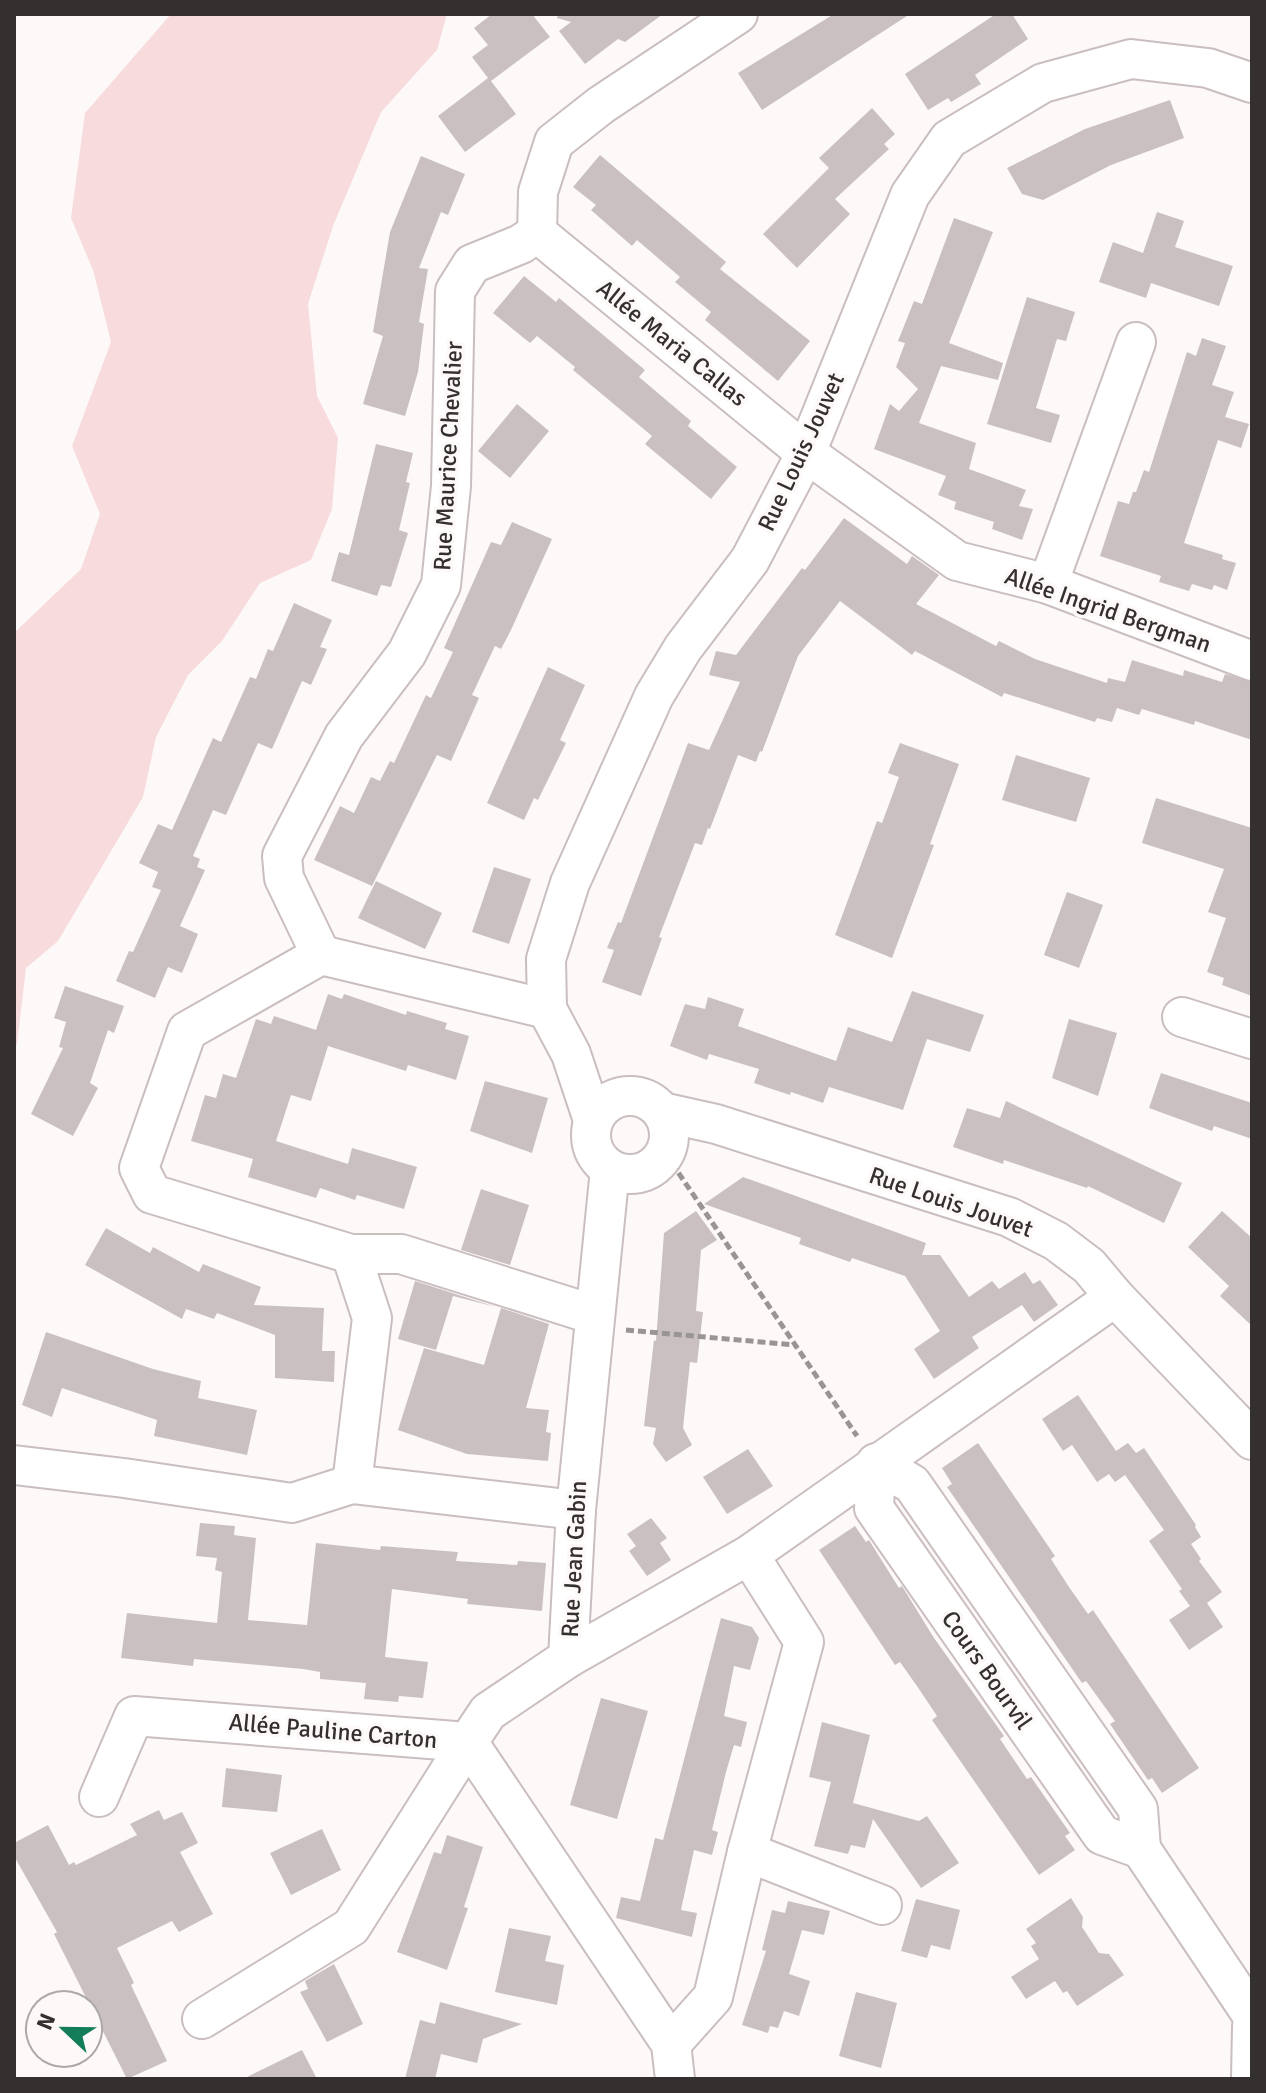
<svg xmlns="http://www.w3.org/2000/svg" width="1266" height="2093" font-family="Signika,sans-serif">
<rect width="100%" height="100%" fill="#fef9f9"/>
<path fill="#f7dbdd" d="M171 14H447L437 50 381 112 333 226 308 304 317 396 338 438 332 509 311 560 260 583 222 641 188 675 156 737 143 797 58 941 26 968 17 1044 14 1049V633L81 569 100 514 72 446 111 342 93 270 71 218 85 113Z"/>
<g fill="#cbc0c1">
<path d="M492 14H532L550 37 491 81 516 114 465 152 438 116 488 78 472 57 488 45 474 28Z"/>
<path d="M558 14H663L625 42 618 39 585 64 559 31 571 22 557 18Z"/>
<path d="M834 14H910L762 110 738 73Z"/>
<path d="M996 14H1012L1028 39 975 75 981 84 951 102 948 98 928 110 905 74Z"/>
<path d="M1170 100 1184 138 1111 165 1043 200 1022 194 1007 168 1085 129Z"/>
<path d="M872 108 895 134 884 144 889 149 835 199 850 214 797 268 763 234 829 168 819 158Z"/>
<path d="M600 155 726 262 720 269 810 341 778 381 705 320 711 312 675 282 680 277 637 240 632 246 591 210 596 205 573 187Z"/>
<path d="M421 156 465 174 448 215 441 212 419 268 428 269 419 322 424 324 418 372 405 416 363 404 383 336 373 332 390 232Z"/>
<path d="M1157 212 1184 221 1175 247 1233 266 1219 306 1151 283 1146 298 1099 282 1113 242 1143 253Z"/>
<path d="M954 218 993 232 949 343 1003 363 998 380 941 366 919 423 976 443 969 469 1026 490 1019 506 1033 509 1022 540 992 529 994 522 954 509 956 502 938 495 946 476 874 449 890 404 899 411 918 389 896 367 905 343 898 341 914 301 922 304Z"/>
<path d="M524 276 556 302 559 298 645 370 639 377 691 421 688 426 737 467 711 499 645 444 652 436 573 370 575 367 537 336 530 343 493 313Z"/>
<path d="M1027 297 1075 312 1066 341 1057 339 1036 408 1060 415 1051 443 987 424Z"/>
<path d="M1202 338 1226 346 1212 385 1234 392 1225 417 1249 424 1241 448 1218 440 1184 543 1223 555 1222 559 1236 563 1227 590 1214 585 1212 590 1192 584 1189 591 1159 582 1161 576 1100 556 1118 501 1129 504 1133 492H1136L1144 470 1149 472 1187 352 1196 356Z"/>
<path d="M517 404 549 431 510 478 478 451Z"/>
<path d="M376 444 413 453 406 482 410 483 399 530 408 533 391 587 381 585 377 596 331 581 339 552 349 555Z"/>
<path d="M844 518 907 564 912 556 939 575 916 604 996 646 999 641 1035 659 1107 683 1108 678 1125 682 1132 660 1183 676 1184 670 1222 682 1225 674 1252 682V740L1195 721 1194 725 1142 709 1139 715 1117 708 1112 722 1097 718 1095 722 1004 693 1002 697 915 651 912 655 840 601 798 656 762 752 760 751 756 762 738 755 710 829 708 828 702 845 695 843 659 937 662 938 641 996 602 982 614 950 607 948 618 922 621 923 688 743 709 750 740 682 709 675 716 651 736 655 802 568 805 570Z"/>
<path d="M512 522 552 539 511 630 501 649 495 646 472 695 479 698 451 761 437 755 372 886 314 860 340 806 354 813 371 777 380 781 390 761 394 763 426 695 431 698 453 652 444 648 491 542 501 545Z"/>
<path d="M294 603 332 620 320 647 327 649 311 685 302 681 272 749 258 743 226 815 213 810 193 856 200 859 197 867 205 870 180 926 198 934 182 973 168 967 155 998 116 981 129 951 133 952 161 890 152 887 158 872 139 863 158 824 172 830 213 738 221 742 250 677 256 679 268 649 273 651Z"/>
<path d="M548 667 585 685 560 740 566 743 538 800 534 798 524 820 487 803Z"/>
<path d="M900 743 959 764 930 844 934 845 892 958 835 935 877 821 882 823 899 777 888 773Z"/>
<path d="M1016 755 1090 778 1076 822 1002 800Z"/>
<path d="M1156 798 1252 828V996L1222 985 1224 978 1207 972 1226 918 1208 912 1224 869 1142 843Z"/>
<path d="M494 867 531 879 509 944 472 932Z"/>
<path d="M376 881 442 913 425 949 358 918Z"/>
<path d="M1067 892 1103 905 1079 968 1044 955Z"/>
<path d="M65 986 124 1006 114 1033 108 1030 90 1083 98 1088 73 1136 31 1114 63 1048 59 1047 66 1022 54 1018Z"/>
<path d="M912 991 984 1015 970 1052 927 1039 903 1110 829 1087 823 1103 791 1092 790 1095 754 1083 759 1069 709 1054 707 1060 670 1046 685 1004 705 1009 708 997 744 1009 738 1026 836 1061 848 1027 892 1042Z"/>
<path d="M328 994 342 999 344 994 406 1015 407 1011 447 1023 445 1029 469 1036 456 1080 408 1065 406 1071 328 1046 311 1101 291 1095 276 1141 348 1164 352 1148 417 1167 404 1209 357 1195 355 1200 320 1188 316 1198 248 1177 253 1159 191 1141 205 1095 216 1098 223 1074 236 1078 256 1019 271 1024 274 1016 316 1030Z"/>
<path d="M1069 1019 1117 1033 1098 1096 1052 1078Z"/>
<path d="M1161 1073 1252 1103V1139L1214 1126 1212 1131 1149 1108Z"/>
<path d="M485 1081 548 1098 532 1153 470 1131Z"/>
<path d="M1006 1101 1182 1183 1164 1223 1088 1186 1087 1188 1004 1160 1003 1164 953 1147 967 1108 1000 1118Z"/>
<path d="M743 1177 926 1243 922 1255H940L969 1297 992 1281 999 1289 1025 1272 1033 1284 1040 1280 1058 1305 1034 1322 1022 1305 972 1337 979 1348 934 1379 914 1349 940 1331 905 1276 852 1258 850 1262 799 1244 801 1238 704 1204Z"/>
<path d="M481 1189 529 1205 510 1265 461 1250Z"/>
<path d="M696 1211 717 1240 701 1250 696 1311 703 1312 697 1363 690 1362 683 1428 692 1445 666 1462 653 1444 656 1428 644 1426 654 1340 656 1341 664 1233Z"/>
<path d="M1222 1211 1252 1238V1326L1220 1296 1229 1286 1188 1247Z"/>
<path d="M106 1228 150 1253 153 1247 199 1272 203 1264 261 1287 254 1305 324 1308 322 1351H335L334 1382 275 1378V1335L217 1313 214 1319 186 1309 182 1319 85 1265Z"/>
<path d="M415 1281 496 1307 453 1296 436 1350 398 1339Z"/>
<path d="M501 1308 549 1324 526 1408 549 1410 546 1432 551 1433 548 1461 467 1454 398 1430 424 1348 484 1365Z"/>
<path d="M46 1332 153 1369 201 1381 198 1398 257 1410 247 1455 154 1436 157 1420 62 1388 52 1417 22 1405Z"/>
<path d="M1078 1395 1116 1451 1128 1443 1136 1453 1144 1448 1196 1525 1195 1527 1201 1537 1191 1544 1201 1559 1199 1561 1222 1592 1207 1603 1223 1627 1189 1650 1169 1620 1190 1606 1179 1591 1182 1589 1149 1541 1164 1530 1125 1475 1115 1482 1109 1474 1097 1482 1072 1445 1063 1451 1042 1419Z"/>
<path d="M978 1443 1055 1556 1051 1559 1069 1587 1088 1614 1093 1610 1199 1768 1162 1793 1152 1778 1148 1780 1110 1724 1115 1721 1086 1681 1082 1683 947 1487 952 1484 942 1468Z"/>
<path d="M748 1449 773 1486 727 1514 703 1477Z"/>
<path d="M651 1518 667 1538 660 1543 671 1560 647 1576 629 1551 636 1546 627 1534Z"/>
<path d="M200 1523 235 1526 234 1535 256 1538 248 1620 307 1625 316 1543 380 1550 381 1546 458 1552 456 1561 517 1565 518 1561 546 1563 542 1611 467 1604 468 1599 392 1589 385 1657 428 1662 423 1698 399 1696 398 1702 364 1699 366 1683 320 1679V1672L303 1669 194 1659 193 1666 121 1658 127 1613 217 1623 222 1572 215 1570 217 1558 196 1556Z"/>
<path d="M855 1526 866 1542 869 1540 899 1588 902 1586 934 1638 992 1719 1004 1736 1000 1739 1027 1779 1031 1777 1070 1833 1065 1836 1075 1850 1039 1875 932 1720 937 1716 919 1689 900 1662 895 1665 819 1550Z"/>
<path d="M721 1618 752 1627 759 1638 750 1670 734 1666 724 1716 747 1722 741 1747 734 1745 726 1772 712 1830 718 1832 712 1855 694 1850 681 1910 697 1913 692 1937 616 1918 621 1897 640 1901 655 1838 663 1840Z"/>
<path d="M601 1698 648 1711 617 1819 570 1805Z"/>
<path d="M822 1722 870 1735 853 1803 919 1821 927 1816 959 1863 921 1888 873 1819 865 1848 851 1845 848 1854 814 1846 831 1782 809 1777Z"/>
<path d="M226 1768 282 1775 277 1812 222 1807Z"/>
<path d="M159 1810 164 1820 182 1812 198 1843 180 1852 213 1914 179 1932 172 1921 117 1948 134 1983 131 1985 167 2061 127 2079 54 1934 57 1932 14 1856V1843L48 1825 69 1865 74 1862 76 1865 137 1835 130 1824Z"/>
<path d="M322 1829 341 1870 291 1895 270 1853Z"/>
<path d="M447 1835 483 1847 464 1907 468 1908 447 1970 397 1952 434 1852 441 1854Z"/>
<path d="M1071 1898 1083 1917 1082 1927 1099 1953 1109 1954 1124 1975 1077 2006 1067 1991 1063 1993 1055 1981 1026 1999 1011 1977 1039 1959 1031 1946 1036 1943 1026 1929Z"/>
<path d="M916 1899 960 1910 950 1950 931 1945 927 1958 901 1951Z"/>
<path d="M788 1901 830 1911 824 1935 802 1930 789 1974 810 1981 799 2016 784 2011 778 2028 770 2026 768 2033 742 2025 766 1951 762 1950 772 1910 785 1913Z"/>
<path d="M509 1928 551 1936 545 1961 564 1965 557 2005 495 1992Z"/>
<path d="M334 1964 363 2024 327 2042 300 1992 308 1989 305 1981Z"/>
<path d="M856 1992 897 2003 881 2068 839 2056Z"/>
<path d="M440 2002 522 2024 483 2039 477 2063 441 2054 435 2079H405L420 2020 435 2024Z"/>
<path d="M302 2050 317 2079H243Z"/>
</g>
<g fill="none" stroke-linecap="round" stroke-linejoin="round">
<g stroke="#cabebf" stroke-width="42">
<g id="minor">
<path d="M537 233 806 453 957 561 1048 584 1252 661"/>
<path d="M1048 584 1136 342"/>
<path d="M321 955 284 878 282 856 344 736 407 653 441 585 451 486 455 291 472 264 521 244 537 233 538 192 554 142 601 105 738 14"/>
<path d="M321 955 187 1031 139 1168 152 1194 351 1254 372 1318 352 1484 576 1510"/>
<path d="M321 955 547 1009"/>
<path d="M1182 1017 1252 1039"/>
<circle cx="630" cy="1135" r="39"/>
<path d="M662 1112 716 1124 1009 1217 1056 1241 1089 1266 1115 1297 1252 1440"/>
<path d="M593 1120 571 1054 547 1009 546 959 570 883 654 696 683 648 750 560 806 453 910 195 949 139 1043 83 1131 59 1208 68 1252 83"/>
<path d="M610 1169 576 1510 568 1658 488 1712 468 1742 671 2044 675 2079"/>
<path d="M351 1254H401L595 1315"/>
<path d="M876 1463 912 1484 1138 1809 1141 1849 1102 1835 874 1508Z"/>
<path d="M14 1465 124 1478 292 1503 352 1484"/>
<path d="M568 1658 749 1555 1115 1297"/>
<path d="M99 1797 134 1716 468 1742 351 1927 202 2019"/>
<path d="M1141 1849 1252 2015"/>
<path d="M747 1852 882 1905"/>
<path d="M671 2044 713 1997 747 1852 804 1642 749 1555"/>
<path d="M1251 2079 1252 2026"/>
</g>
</g>
<g stroke="#999595" stroke-width="5" stroke-dasharray="8 4" stroke-linecap="butt">
<path d="M665 1153 857 1436"/>
<path d="M626 1330 795 1345"/>
</g>
<use href="#minor" stroke="#fff" stroke-width="38"/>
</g>
<g text-anchor="middle" stroke-width="7" stroke-linejoin="round" paint-order="stroke">
<g font-size="24" fill="#343030" stroke="#fef9f9">
<text transform="translate(672 343) rotate(39)" y="8">Allée Maria Callas</text>
<text transform="translate(801 452) rotate(-65)" y="8">Rue Louis Jouvet</text>
<text transform="translate(448 456) rotate(-87)" y="8">Rue Maurice Chevalier</text>
<text transform="translate(1108 610) rotate(19)" y="8">Allée Ingrid Bergman</text>
<text transform="translate(951 1202) rotate(19)" y="8">Rue Louis Jouvet</text>
<text transform="translate(574 1559) rotate(-87)" y="8">Rue Jean Gabin</text>
<text transform="translate(987 1670) rotate(55)" y="8">Cours Bourvil</text>
<text transform="translate(333 1731) rotate(5)" y="8">Allée Pauline Carton</text>
</g>
</g>
<rect width="1266" height="2093" fill="none" stroke="#343030" stroke-width="32"/>
<g transform="translate(64 2029) rotate(292)"><circle r="38" fill="#fef9f9" stroke="#ada9a9" stroke-width="2"/>
<path d="M0-6L14 30L0 20L-14 30Z" fill="#127d58"/>
<text y="-12" font-size="22" font-weight="bold" text-anchor="middle" fill="#343030">N</text>
</g>
</svg>
